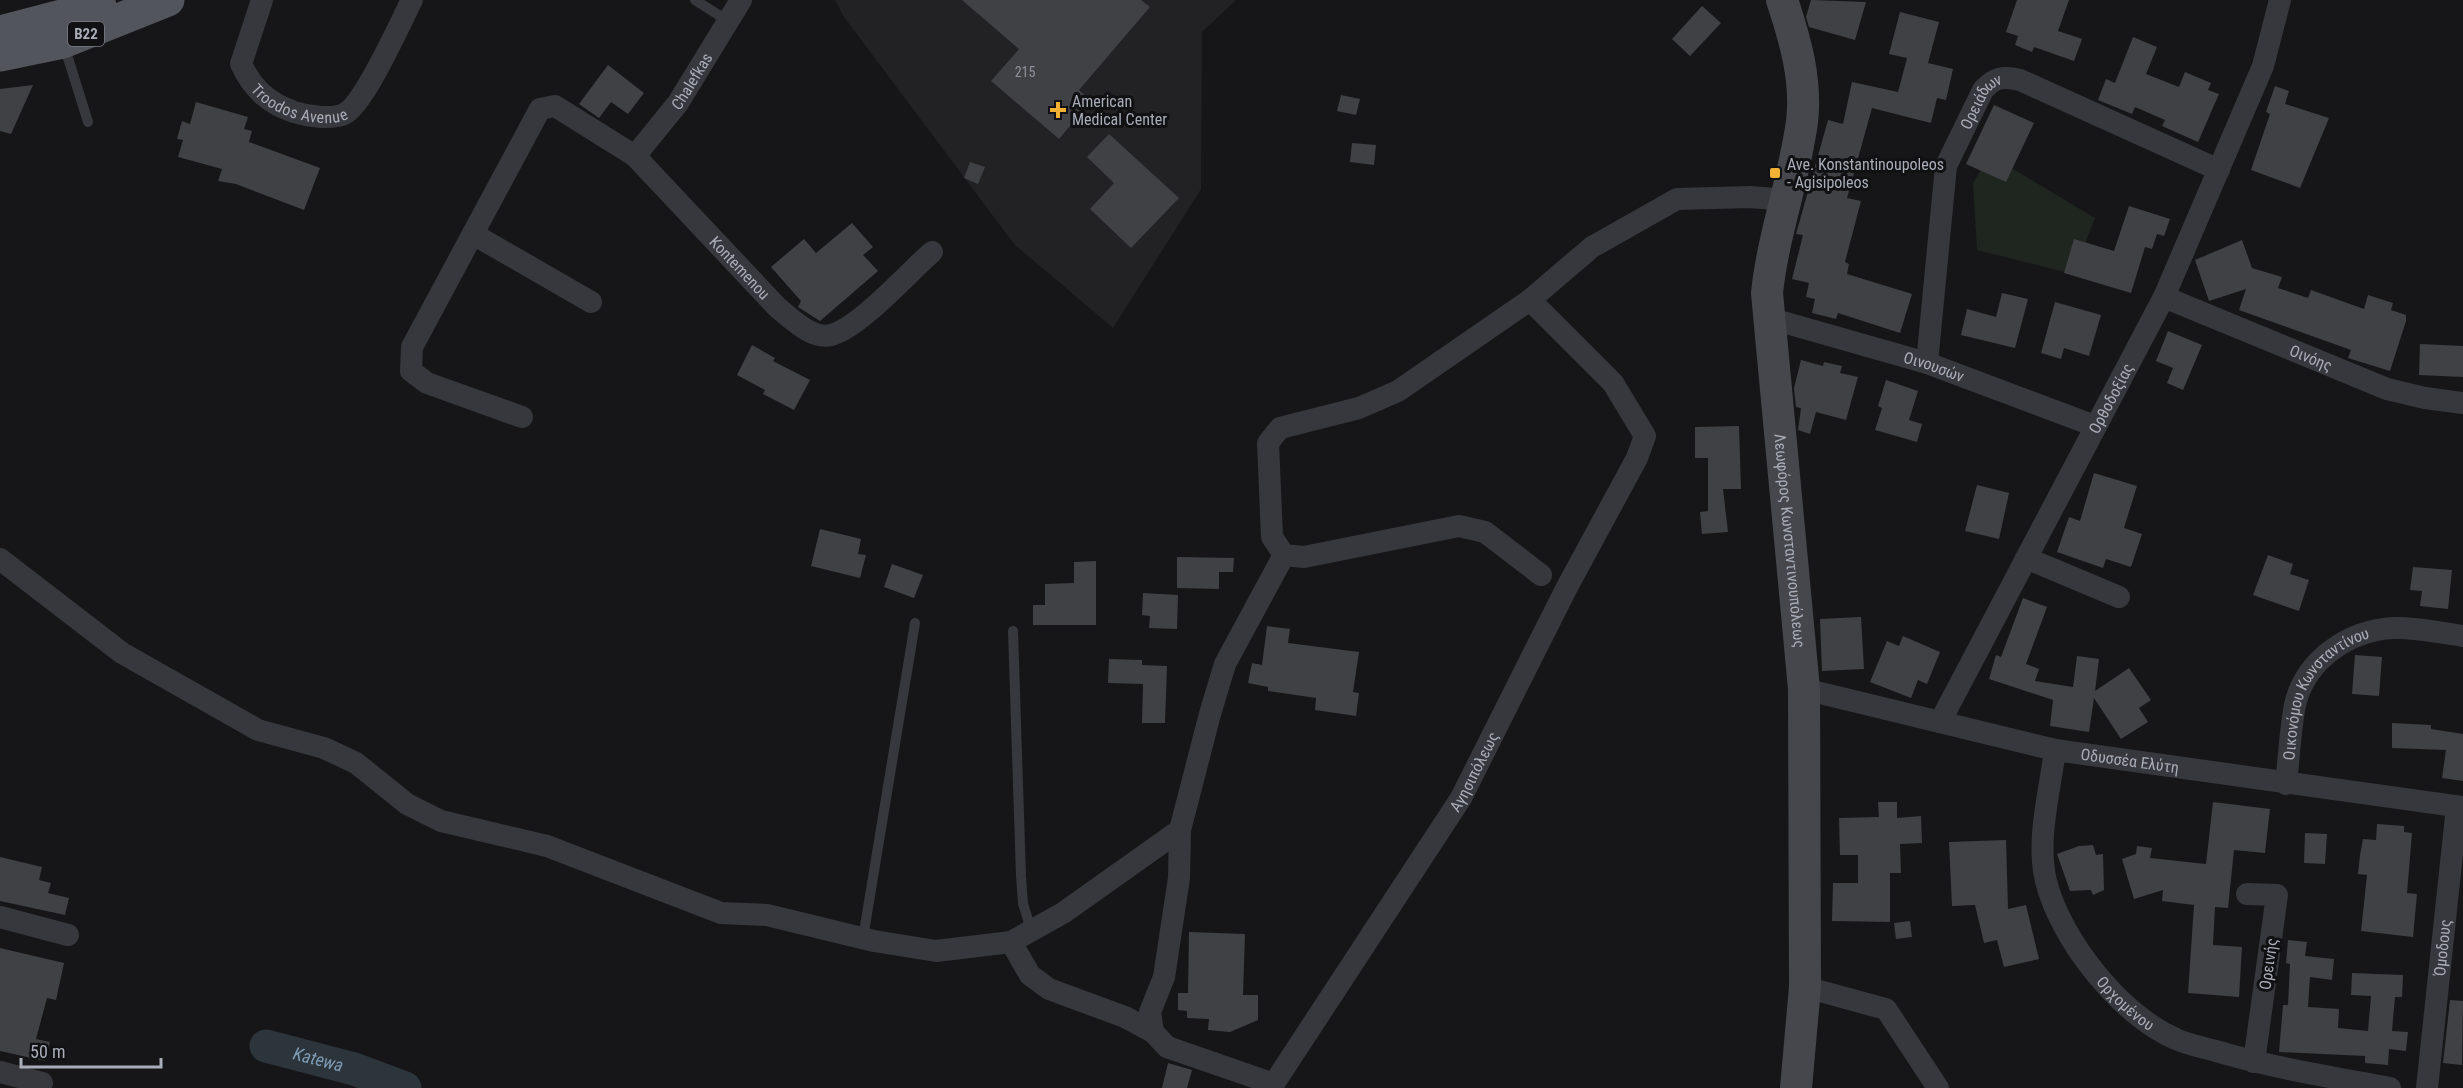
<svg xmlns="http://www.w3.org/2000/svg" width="2463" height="1088" font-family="'Roboto Condensed',sans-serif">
<rect width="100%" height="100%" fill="#161618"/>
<path fill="#222225" d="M835 0H1236L1202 32 1201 189 1113 328 1014 244 844 17Z"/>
<path fill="#1e261f" d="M1990 155 2095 218 2073 274 1977 250 1973 183Z"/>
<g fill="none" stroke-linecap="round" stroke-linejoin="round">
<path stroke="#2c353c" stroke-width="33" id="s1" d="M266 1046 354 1069 405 1088"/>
</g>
<g fill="#404145">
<path d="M962 0H1141L1150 7 1079 90 1091 101 1059 139 991 81 1019 49Z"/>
<path d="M1811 0 1866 2 1855 40 1809 27 1806 17Z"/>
<path d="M2017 0H2069L2058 31 2082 39 2074 61 2034 47 2032 52 2015 45 2018 36 2006 32Z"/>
<path d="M1702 6 1721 23 1690 56 1672 39Z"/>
<path d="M1900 12 1939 22 1928 63 1953 69 1946 100 1937 98 1931 123 1872 108 1847 198 1861 201 1845 262 1849 264 1847 274 1912 294 1900 333 1838 313 1836 319 1812 313 1815 299 1806 297 1809 283 1792 279 1803 235 1796 234 1828 120 1843 124 1852 82 1898 92 1907 58 1889 54Z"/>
<path d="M2133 37 2157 47 2146 74 2179 87 2185 72 2211 83 2208 90 2219 94 2198 142 2162 126 2165 120 2135 107 2132 114 2098 100 2106 79 2115 83Z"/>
<path d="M608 65 644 93 628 114 611 102 599 118 579 104Z"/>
<path d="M33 85 11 134 0 131V89Z"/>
<path d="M2275 86 2289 91 2285 104 2329 118 2300 188 2251 170 2270 114 2266 112Z"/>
<path d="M1341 95 1360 99 1356 115 1337 111Z"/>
<path d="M196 102 248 117 244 129 252 131 249 142 320 168 304 210 236 184 218 181 222 169 178 157 183 140 177 139 182 121 190 124Z"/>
<path d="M1994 105 2034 123 2006 182 1966 164Z"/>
<path d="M1109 134 1179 198 1131 248 1090 209 1114 183 1087 157Z"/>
<path d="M1352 143 1376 145 1374 165 1350 162Z"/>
<path d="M970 162 985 167 978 184 964 178Z"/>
<path d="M2129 206 2170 219 2164 236 2157 234 2152 249 2145 247 2131 293 2064 273 2074 239 2114 251Z"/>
<path d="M852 223 873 247 863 255 878 271 820 321 798 307 801 301 771 267 804 239 816 253Z"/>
<path d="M2242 240 2252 268 2282 277 2278 288 2308 298 2311 290 2364 309 2368 295 2393 303 2391 310 2406 315V321L2390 371 2348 358 2351 350 2239 310 2246 289 2209 301 2195 260Z"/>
<path d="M2002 293 2028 299 2015 348 1961 335 1967 309 1996 317Z"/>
<path d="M2055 302 2101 315 2089 356 2064 348 2061 359 2041 353Z"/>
<path d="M2168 331 2202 345 2183 390 2167 383 2173 368 2156 361Z"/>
<path d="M2420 344 2463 346V377L2419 375Z"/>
<path d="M752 345 775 358 773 361 810 380 794 410 763 394 765 390 737 375Z"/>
<path d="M1801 360 1823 366 1824 362 1842 366 1840 373 1858 377 1846 420 1816 412 1810 434 1798 430 1801 408 1796 407 1794 388Z"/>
<path d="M1886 380 1918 391 1909 420 1922 424 1917 442 1875 430 1882 408 1878 406Z"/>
<path d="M1739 426 1741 489H1723L1728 532 1702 534 1700 512 1708 511V458H1695V427Z"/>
<path d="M2094 473 2137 486 2124 528 2142 534 2131 567 2106 559 2103 568 2057 552 2069 517 2080 521Z"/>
<path d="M1977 485 2009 493 1999 539 1965 531Z"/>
<path d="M820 529 861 539 858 554 866 555 860 578 811 566Z"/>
<path d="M2268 555 2293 564 2290 574 2309 580 2299 611 2253 595Z"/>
<path d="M1177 557 1234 558 1233 572H1219V589L1177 588Z"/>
<path d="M1096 561V625H1033V605H1045V584L1074 583V562Z"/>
<path d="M892 564 923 575 914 598 884 587Z"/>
<path d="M2413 567 2452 570 2448 609 2420 606 2422 591 2410 590Z"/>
<path d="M1143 593 1178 595 1177 629 1149 628 1150 616 1142 615Z"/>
<path d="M2023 598 2047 607 2026 664 2039 669 2035 681 2073 687 2077 656 2099 659 2095 691 2129 668 2151 700 2139 708 2148 722 2121 739 2094 698 2089 732 2050 726 2053 700 1989 679 1996 655 2001 657Z"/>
<path d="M1861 617 1864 669 1822 671 1820 619Z"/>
<path d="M1267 626 1290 629 1288 643 1359 652 1353 692 1359 693 1356 716 1315 710 1316 698 1268 691V687L1248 683 1252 663 1262 665Z"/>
<path d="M1903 636 1940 652 1927 684 1918 680 1911 698 1870 682 1887 641 1899 646Z"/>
<path d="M2355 655 2382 657 2379 696 2352 694Z"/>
<path d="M1109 659 1142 660V665L1167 666 1165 723H1142L1143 684 1108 683Z"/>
<path d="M2392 723 2431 725V729L2463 734V781L2442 778 2446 750 2392 748Z"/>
<path d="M1878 802H1897V818L1921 816 1922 843 1900 844 1901 873H1890V922L1832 921 1833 883H1858V855H1840L1839 818 1879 817Z"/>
<path d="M2213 802 2270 809 2265 853 2234 850 2228 908 2215 907 2213 945 2242 947 2239 997 2188 993 2194 905 2162 901 2163 890 2134 899 2122 859 2136 854 2137 846 2152 848 2150 858 2206 864Z"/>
<path d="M2377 824 2404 826V832L2412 833 2407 893 2417 894 2413 937 2361 931 2367 875 2358 874 2360 855 2363 839 2376 840Z"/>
<path d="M2305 833 2327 834 2325 864 2304 863Z"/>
<path d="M2006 840 2008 909 2026 905 2039 959 2004 967 1997 940 1984 943 1975 905 1952 906 1949 842Z"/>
<path d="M2093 845 2096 855 2103 854 2104 890 2093 895 2091 890 2070 891 2057 854 2079 846Z"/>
<path d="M0 857 42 867 39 880 51 883 48 893 69 898 65 915 0 901Z"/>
<path d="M1910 921 1912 937 1896 939 1894 923Z"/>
<path d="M1189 932 1245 934 1243 995H1258V1020L1230 1032 1208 1030 1209 1019 1187 1018V1011L1178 1010V993H1188Z"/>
<path d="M2288 940 2307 942 2305 956 2334 959 2332 980 2310 977 2308 1007 2339 1009 2338 1028 2368 1031 2371 996 2351 995 2352 973 2403 975 2402 997H2395L2392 1031 2408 1032 2406 1051 2389 1049 2388 1065 2365 1063V1056L2279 1052 2283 1005H2288L2290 964 2286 963Z"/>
<path d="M0 948 64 963 56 1000 47 998 36 1039 50 1042 45 1061 0 1051Z"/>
<path d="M2450 1000 2463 1001 2462 1065 2443 1063Z"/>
<path d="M1168 1063 1192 1070 1187 1088H1162Z"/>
</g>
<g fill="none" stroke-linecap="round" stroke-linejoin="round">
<g stroke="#37383d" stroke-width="10">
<path d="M695 0 728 21"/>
<path d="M64 45 88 122"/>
<path d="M1013 631 1021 876 1023 904 1032 932"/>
<path d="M863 938 915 623"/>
</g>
<g stroke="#37383d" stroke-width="22">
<path id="s2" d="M262 0 241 64C253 89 268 103 294 112 307 116 331 120 344 114 364 105 400 23 412 0"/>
<path id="s3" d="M635 156 678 103 741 0"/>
<path d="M473 234 591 302"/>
<path id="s4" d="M2164 297 2387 389 2425 398 2463 403"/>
<path id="s5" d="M1769 318 1927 363 2095 426"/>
<path id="s6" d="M1927 363 1946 166 1983 90C1995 77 2003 76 2020 80L2219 170"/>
<path id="s7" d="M522 417 427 383 411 371 412 347 540 109 555 106 635 156 778 308C791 318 812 340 831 335 859 328 909 272 932 252"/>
<path d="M2026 558 2119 597"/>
<path d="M0 559 122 653 258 730 324 748 356 763 407 804 441 821 547 846 721 913 767 915 874 941 936 951 1011 942 1063 913 1180 830"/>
<path d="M1541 575 1485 532 1459 526 1304 557 1284 555 1272 537 1268 443 1280 428 1359 408 1398 391 1530 300 1592 247 1677 199 1751 197 1784 200"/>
<path id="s8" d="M1804 689 2055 750 2463 807"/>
<path id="s9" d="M1940 722 2164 297 2263 66 2280 0"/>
<path id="s10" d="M2055 750C2050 791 2036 840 2046 881 2060 939 2121 1016 2176 1039 2188 1045 2203 1047 2216 1051 2273 1068 2331 1077 2390 1088"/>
<path id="s11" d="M2286 784C2289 758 2290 731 2295 705 2305 660 2349 630 2394 628 2416 627 2441 633 2463 636"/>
<path d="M2247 894 2277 895 2254 1062"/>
<path d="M0 917 68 935"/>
<path d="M1011 942 1030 975 1049 989 1125 1017 1153 1032"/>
<path d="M1805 987 1886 1009 1938 1088"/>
<path d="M0 1072 42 1083"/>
<path d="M1274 1084 1167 1047 1153 1032 1150 1012 1164 977 1179 878 1180 830 1210 714 1225 664 1284 555"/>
<path id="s12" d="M1271 1088 1461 798 1566 589 1637 458 1645 436 1613 383 1530 300"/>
<path id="s13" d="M2427 1088 2457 807"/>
</g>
<path stroke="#45474d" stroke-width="32" id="s14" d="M1782 0C1795 39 1807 80 1802 122 1794 180 1773 235 1767 293L1804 689 1805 987 1796 1088"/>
<g stroke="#53555c" stroke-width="33">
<path d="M0 32 100 6"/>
<path d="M0 55 63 42 168 0"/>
</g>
</g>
<g fill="#f2b134" stroke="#111113" stroke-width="2">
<path d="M1055 101h6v6h6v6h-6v6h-6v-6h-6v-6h6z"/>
<rect x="1769" y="167" width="12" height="12" rx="3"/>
</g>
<g text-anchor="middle" stroke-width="6" stroke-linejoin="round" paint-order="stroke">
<g font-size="14" fill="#8e929b">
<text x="1025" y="77">215</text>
</g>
<rect fill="#111113" stroke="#7b7e86" stroke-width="1.5" x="68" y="22" width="36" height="24" rx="4.5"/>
<g font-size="15" font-weight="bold" fill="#a8adb8">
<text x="86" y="39">B22</text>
</g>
<g font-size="16" fill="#a8adb8" stroke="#111113">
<text dy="6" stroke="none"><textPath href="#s3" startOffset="94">Chalefkas</textPath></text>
<text dy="6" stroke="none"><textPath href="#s2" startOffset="144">Troodos Avenue</textPath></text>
<text dy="6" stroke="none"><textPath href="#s6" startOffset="272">Ορειάδων</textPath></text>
<text dy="6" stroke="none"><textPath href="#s7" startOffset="678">Kontemenou</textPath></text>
<text dy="6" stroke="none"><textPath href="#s4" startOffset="159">Οινόης</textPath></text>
<text dy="6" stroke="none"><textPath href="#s5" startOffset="172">Οινουσών</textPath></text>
<text dy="6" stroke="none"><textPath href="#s9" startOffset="366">Ορθοδοξίας</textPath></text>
<text dy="6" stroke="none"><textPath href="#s14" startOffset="548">Λεωφόρος Κωνσταντινουπόλεως</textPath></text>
<text dy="6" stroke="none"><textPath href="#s11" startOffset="106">Οικονόμου Κωνσταντίνου</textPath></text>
<text dy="6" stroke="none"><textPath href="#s8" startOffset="334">Οδυσσέα Ελύτη</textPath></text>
<text dy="6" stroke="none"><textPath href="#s12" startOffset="376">Αγησιπόλεως</textPath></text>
<text dy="6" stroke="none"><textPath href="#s13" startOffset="141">Όμοδους</textPath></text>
<text transform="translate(2268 964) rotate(-82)" y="6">Ορεινής</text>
<text dy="6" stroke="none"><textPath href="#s10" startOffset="280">Ορχομένου</textPath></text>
</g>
<g font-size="16" fill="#a8adb8" stroke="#111113" text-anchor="start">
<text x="1072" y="107">American<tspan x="1072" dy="18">Medical Center</tspan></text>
<text x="1787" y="170">Ave. Konstantinoupoleos<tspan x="1787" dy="18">- Agisipoleos</tspan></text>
</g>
<g font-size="18" font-style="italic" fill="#7f9bb3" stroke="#111113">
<text dy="6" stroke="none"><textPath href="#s1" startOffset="54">Katewa</textPath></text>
</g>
</g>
<path d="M21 1058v9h140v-9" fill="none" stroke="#a8adb8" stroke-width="3"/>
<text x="30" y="1058" font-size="18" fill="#a8adb8" stroke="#111113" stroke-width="4.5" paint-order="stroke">50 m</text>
</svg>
